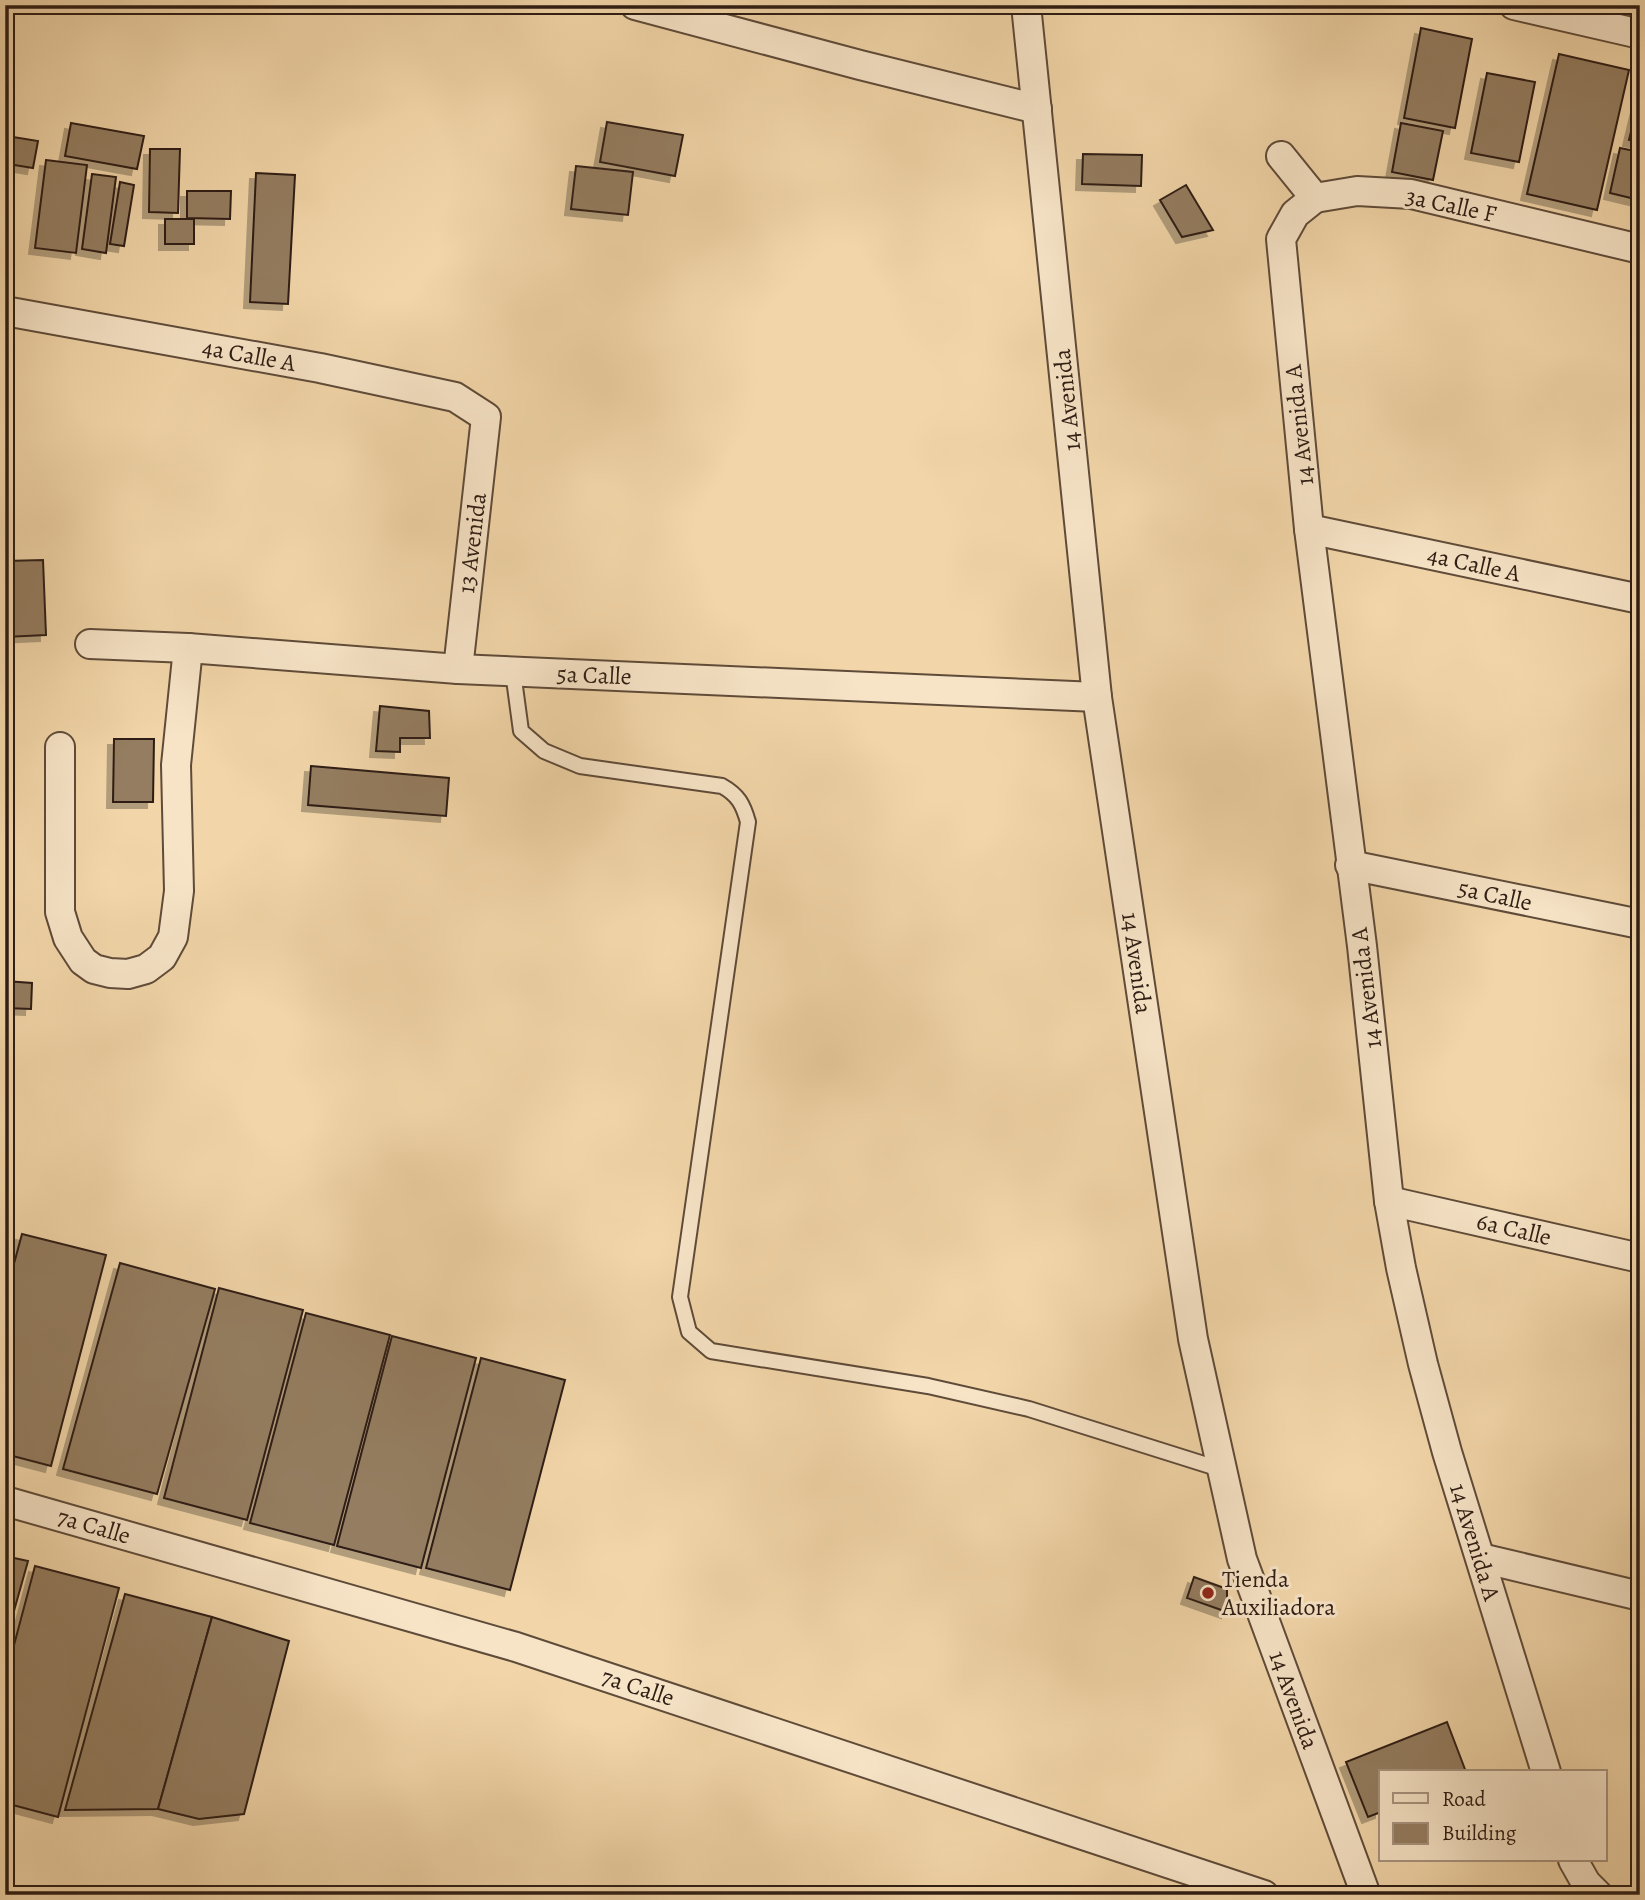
<svg xmlns="http://www.w3.org/2000/svg" width="1645" height="1900" font-family="Alegreya,serif">
<defs>
<filter id="shadow"><feDropShadow dx="-6" dy="6" stdDeviation="0" flood-color="#0004"/></filter>
</defs>
<rect width="100%" height="100%" fill="#f2d6a9"/>
<filter id="stains"><feTurbulence type="fractalNoise" baseFrequency=".00286" numOctaves="4"/><feColorMatrix values="0 0 0 0 .2 0 0 0 0 .09 0 0 0 0 .02 0 0 0 .5 -.17"/></filter>
<radialGradient id="worn" r=".72"><stop offset=".6" stop-color="#630" stop-opacity="0"/><stop offset="1" stop-color="#630" stop-opacity=".3"/></radialGradient>
<g fill="#947d61" stroke="#2e1d14" stroke-width="2" filter="url(#shadow)">
<path d="M1617 5H1640V16L1615 11Z"/>
<path d="M1421 28 1472 39 1455 128 1404 118Z"/>
<path d="M1559 54 1629 70 1597 210 1527 194Z"/>
<path d="M1487 73 1535 82 1519 162 1471 153Z"/>
<path d="M1640 94V142L1629 140Z"/>
<path d="M607 122 683 135 675 176 600 162Z"/>
<path d="M71 123 144 136 137 169 65 156Z"/>
<path d="M1401 123 1443 131 1433 180 1392 172Z"/>
<path d="M13 137 38 141 33 168 8 164Z"/>
<path d="M1620 148 1640 152V175L1635 199 1610 193Z"/>
<path d="M150 149H180L178 213 149 212Z"/>
<path d="M1083 154 1142 155 1141 186 1082 184Z"/>
<path d="M46 160 87 165 76 253 35 248Z"/>
<path d="M576 166 633 172 628 215 571 209Z"/>
<path d="M256 173 295 175 288 304 250 302Z"/>
<path d="M92 174 116 177 106 253 82 249Z"/>
<path d="M120 182 134 185 124 246 110 244Z"/>
<path d="M1186 185 1213 230 1182 237 1160 200Z"/>
<path d="M187 191H231L230 219 187 218Z"/>
<rect x="165" y="219" width="29" height="25"/>
<path d="M43 560 46 635 5 637V561Z"/>
<path d="M380 706 429 711 430 738H400V752L376 751Z"/>
<path d="M114 739H154L153 802H113Z"/>
<path d="M311 766 449 778 446 816 308 805Z"/>
<path d="M5 981 32 983 31 1009 5 1008Z"/>
<path d="M22 1234 106 1255 51 1466 5 1454V1297Z"/>
<path d="M120 1263 215 1289 157 1494 63 1469Z"/>
<path d="M219 1288 303 1310 247 1520 164 1498Z"/>
<path d="M306 1313 390 1335 334 1545 250 1523Z"/>
<path d="M392 1336 476 1358 421 1568 337 1546Z"/>
<path d="M481 1358 565 1380 510 1590 426 1568Z"/>
<path d="M5 1556 28 1561 5 1643Z"/>
<path d="M35 1566 119 1588 58 1817 5 1803V1679Z"/>
<path d="M1194 1577 1227 1589V1612L1187 1598Z"/>
<path d="M125 1594 212 1617 158 1809 65 1810Z"/>
<path d="M212 1617 289 1641 244 1814 199 1819 158 1809Z"/>
<path d="M1447 1722 1466 1772H1381V1812L1368 1817 1346 1762Z"/>
</g>
<g fill="none" stroke-linecap="round" stroke-linejoin="round">
<g stroke="#5f4b39" stroke-width="18">
<path id="service" d="M513 672 521 731 544 751 580 766 722 786C738 795 743 804 748 822L680 1297 689 1332 711 1351 928 1386 1029 1409 1223 1470"/>
</g>
<g stroke="#5f4b39" stroke-width="32">
<g id="minor">
<path d="M635 5 860 65 1037 109"/>
<path d="M1026 5 1097 697 1193 1339 1242 1559 1366 1895"/>
<path d="M1514 5 1640 34"/>
<path d="M1281 156 1315 198 1357 191 1411 194 1640 249"/>
<path d="M1315 198 1295 214 1281 239 1309 529 1362 946 1389 1201 1401 1268 1423 1364 1447 1452 1546 1772"/>
<path d="M5 311 320 368 455 397 486 417 458 669"/>
<path d="M1309 529 1640 599"/>
<path d="M90 644 188 648 458 669 1097 697"/>
<path d="M60 747V912L68 938 83 961 94 969 110 973 128 974 146 969 162 957 173 937 179 891 176 765 188 648"/>
<path d="M1350 865 1640 924"/>
<path d="M1389 1201 1640 1258"/>
<path d="M5 1501 516 1647 1264 1895"/>
<path d="M1481 1558 1640 1596"/>
<path d="M1573 1860 1586 1883 1598 1895"/>
</g>
</g>
<use href="#service" stroke="#f7e4c7" stroke-width="14"/>
<use href="#minor" stroke="#f7e4c7" stroke-width="28"/>
</g>
<circle fill="#8f2418" stroke="#f7e4c7" stroke-width="2.5" cx="1208" cy="1593" r="7"/>
<g text-anchor="middle" stroke-width="6" stroke-linejoin="round" paint-order="stroke">
<g font-size="24" fill="#2e1d14" stroke="#f7e4c7">
<text transform="translate(1451 205) rotate(12)" y="8">3a Calle F</text>
<text transform="translate(249 355) rotate(10)" y="8">4a Calle A</text>
<text transform="translate(1067 400) rotate(-96)" y="8">14 Avenida</text>
<text transform="translate(1299 425) rotate(-96)" y="8">14 Avenida A</text>
<text transform="translate(472 543) rotate(-83)" y="8">13 Avenida</text>
<text transform="translate(1474 564) rotate(12)" y="8">4a Calle A</text>
<text transform="translate(594 675) rotate(2)" y="8">5a Calle</text>
<text transform="translate(1495 895) rotate(12)" y="8">5a Calle</text>
<text transform="translate(1137 963) rotate(82)" y="8">14 Avenida</text>
<text transform="translate(1366 988) rotate(-97)" y="8">14 Avenida A</text>
<text transform="translate(1514 1229) rotate(13)" y="8">6a Calle</text>
<text transform="translate(94 1526) rotate(16)" y="8">7a Calle</text>
<text transform="translate(1475 1542) rotate(73)" y="8">14 Avenida A</text>
<text transform="translate(638 1687) rotate(18)" y="8">7a Calle</text>
<text transform="translate(1294 1700) rotate(70)" y="8">14 Avenida</text>
</g>
<g font-size="24" fill="#2e1d14" stroke="#f7e4c7" text-anchor="start">
<text x="1222" y="1587">Tienda<tspan x="1222" dy="28">Auxiliadora</tspan></text>
</g>
</g>
<rect width="1645" height="1900" fill="none" stroke="#f2d6a9" stroke-width="28"/>
<rect x="7" y="7" width="1631" height="1886" fill="none" stroke="#2e1d14" stroke-width="3.5"/>
<rect x="14" y="14" width="1617" height="1872" fill="none" stroke="#2e1d14" stroke-width="2"/>
<rect x="1379" y="1770" width="228" height="91" fill="#f7e4c7" stroke="#a7947f" stroke-width="2"/>
<rect x="1393" y="1793" width="35" height="10" fill="#f7e4c7" stroke="#a7947f" stroke-width="2"/>
<text x="1442" y="1806" font-size="21" fill="#2e1d14">Road</text>
<rect x="1393" y="1823" width="35" height="21" fill="#947d61" stroke="#a7947f" stroke-width="2"/>
<text x="1442" y="1840" font-size="21" fill="#2e1d14">Building</text>
<rect width="100%" height="100%" filter="url(#stains)"/>
<rect width="100%" height="100%" fill="url(#worn)"/>
</svg>
